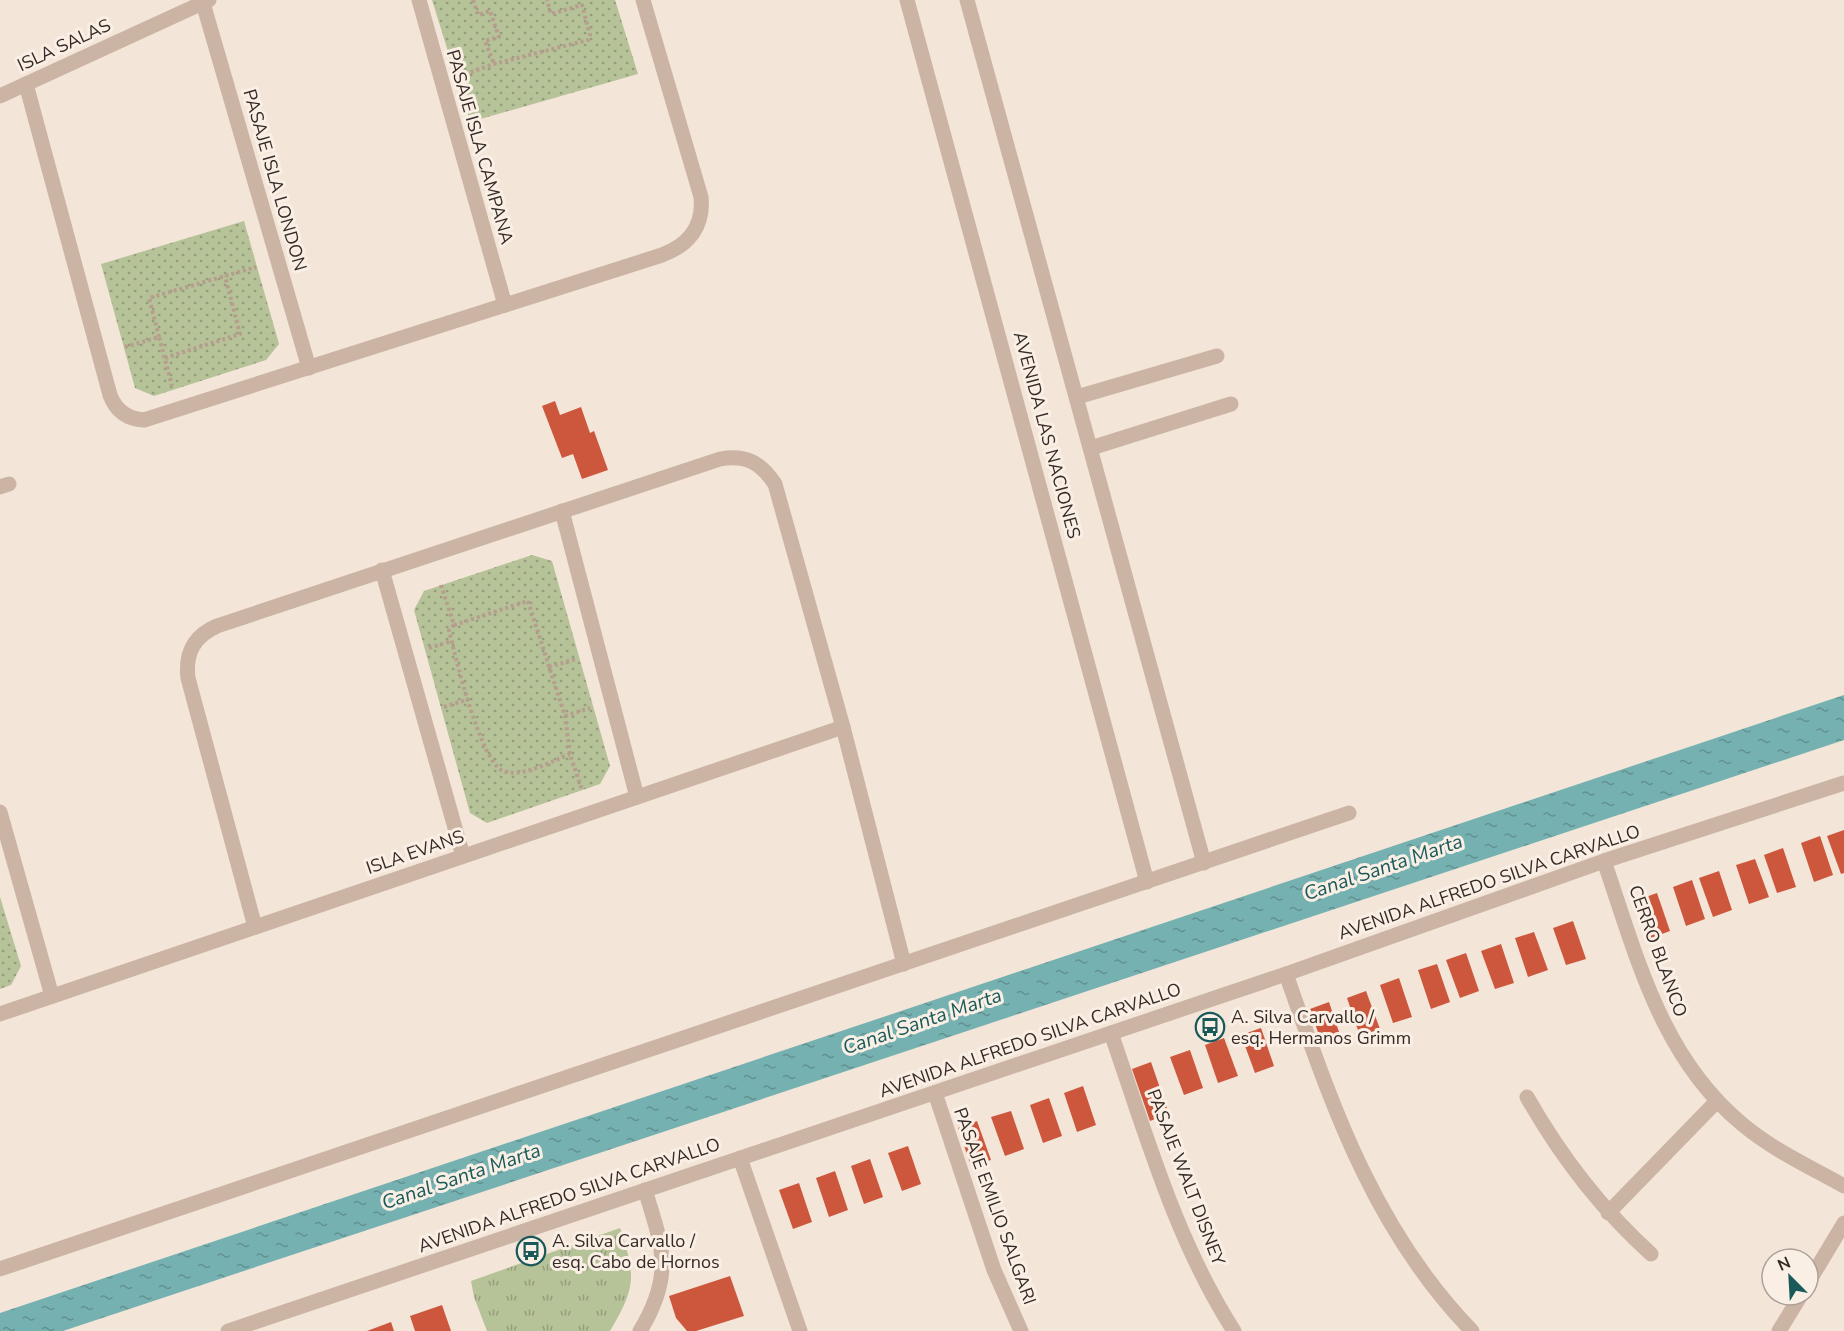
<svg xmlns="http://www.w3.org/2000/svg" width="1844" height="1331" font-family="'Nunito Sans',sans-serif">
<defs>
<pattern id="grass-tufts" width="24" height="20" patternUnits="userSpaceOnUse" patternTransform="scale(1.5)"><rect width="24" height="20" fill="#b6c298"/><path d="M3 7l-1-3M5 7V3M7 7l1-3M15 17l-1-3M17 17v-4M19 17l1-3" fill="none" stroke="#959e7c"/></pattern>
<pattern id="park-dots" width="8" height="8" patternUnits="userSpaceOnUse" patternTransform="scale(1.5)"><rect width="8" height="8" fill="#b6c298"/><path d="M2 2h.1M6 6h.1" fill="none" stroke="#959e7c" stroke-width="1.8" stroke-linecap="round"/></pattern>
<pattern id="water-ripples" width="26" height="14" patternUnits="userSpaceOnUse" patternTransform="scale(1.5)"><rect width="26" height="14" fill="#76b1b1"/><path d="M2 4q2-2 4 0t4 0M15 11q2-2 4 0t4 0" fill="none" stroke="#629090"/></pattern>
</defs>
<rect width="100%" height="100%" fill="#f3e5d8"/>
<path fill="url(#grass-tufts)" d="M620 1228C636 1276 636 1287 610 1331H487L474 1297 471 1281Z"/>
<g fill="url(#park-dots)">
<path d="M432 0H615L638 74 470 122Z"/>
<path d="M244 221 279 344 266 360 154 396 135 388 101 264Z"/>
<path d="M532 555 552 561 610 766 600 784 487 823 470 813 414 610 424 591Z"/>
<path d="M0 897 21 966 11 985 0 989Z"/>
</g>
<path fill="url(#water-ripples)" d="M1844 695V740L63 1331H0V1313Z"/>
<g fill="#cd573c">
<path d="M555 401 560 415 581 407 590 433 594 431 608 470 582 479 573 454 562 458 542 406Z"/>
<path d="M1844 830V873L1841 874 1827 836Z"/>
<path d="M1820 836 1833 875 1814 882 1801 843Z"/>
<path d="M1783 848 1796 887 1777 893 1764 855Z"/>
<path d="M1755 859 1769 897 1749 904 1736 865Z"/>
<path d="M1719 871 1732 910 1713 917 1699 878Z"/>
<path d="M1692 880 1705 919 1686 926 1673 887Z"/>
<path d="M1657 893 1670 931 1651 938 1637 900Z"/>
<path d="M1573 921 1586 959 1566 965 1553 928Z"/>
<path d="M1534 932 1548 970 1528 977 1515 938Z"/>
<path d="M1501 944 1514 983 1495 989 1481 951Z"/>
<path d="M1466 953 1479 991 1460 998 1446 960Z"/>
<path d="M1437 964 1450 1002 1431 1009 1418 970Z"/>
<path d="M1399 978 1412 1017 1393 1023 1380 985Z"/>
<path d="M1366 991 1380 1029 1360 1036 1347 998Z"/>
<path d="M1329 1002 1342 1041 1323 1047 1310 1009Z"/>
<path d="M1261 1028 1274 1066 1255 1073 1241 1035Z"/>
<path d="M1224 1038 1238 1076 1218 1083 1205 1045Z"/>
<path d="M1190 1050 1203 1088 1184 1095 1170 1057Z"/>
<path d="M1151 1062 1169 1114 1150 1121 1132 1069Z"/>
<path d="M1083 1086 1096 1125 1077 1132 1064 1093Z"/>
<path d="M1049 1098 1062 1136 1043 1143 1030 1105Z"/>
<path d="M1011 1111 1024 1149 1005 1156 991 1117Z"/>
<path d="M977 1121 991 1160 971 1166 958 1128Z"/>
<path d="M908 1146 921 1184 902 1191 888 1153Z"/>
<path d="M870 1159 883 1197 864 1204 851 1166Z"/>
<path d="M835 1171 848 1210 829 1217 816 1178Z"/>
<path d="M799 1183 812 1222 793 1229 779 1190Z"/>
<path d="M730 1276 744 1316 696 1331H687L676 1318 669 1296Z"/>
<path d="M442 1305 451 1331H415L410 1316Z"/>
<path d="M391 1322 394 1331H367Z"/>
</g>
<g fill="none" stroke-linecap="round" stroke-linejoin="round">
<g stroke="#b79d8e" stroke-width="4" stroke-dasharray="3 3" stroke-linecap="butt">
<path d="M473 0 478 15 490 11 499 37 485 41 494 64"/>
<path d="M465 74 494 64 588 40 590 35 582 5 551 14 547 0"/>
<path d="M159 337 149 298 256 267"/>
<path d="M125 347 159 337 172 386"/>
<path d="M165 358 240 334 225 276"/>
<path d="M441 585 454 625 528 601 565 716 570 754 582 790"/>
<path d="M454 625 449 630C455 656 481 763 503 771 523 778 552 761 570 754"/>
<path d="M429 648 452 641"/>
<path d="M549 667 576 659"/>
<path d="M444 707 469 699"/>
<path d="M565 716 590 708"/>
</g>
<g stroke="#cbb4a4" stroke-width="15">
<path d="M419 0 505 305"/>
<path d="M907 0 1147 882"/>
<path d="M967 0 1204 863"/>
<path d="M203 3 309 368"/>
<path d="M26 84 110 395C116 411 127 419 144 420L662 255C689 245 704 226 701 197L643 0"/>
<path d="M0 96 209 0"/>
<path d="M1077 397 1217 356"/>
<path d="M1091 448 1231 404"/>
<path d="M0 487 9 484"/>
<path d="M562 511 637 797"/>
<path d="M382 570 463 856"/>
<path d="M0 812 52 996"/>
<path d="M1604 861C1637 957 1661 1057 1742 1124 1773 1150 1810 1167 1844 1186"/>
<path d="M255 927 188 678C185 653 194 636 217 626L720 459C746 454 761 463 775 484L843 727 904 964"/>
<path d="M1286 974C1332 1105 1373 1229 1472 1331"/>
<path d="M0 1014 843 727"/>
<path d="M1111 1033C1146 1134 1176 1241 1234 1331"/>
<path d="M935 1093 994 1270 1021 1331"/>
<path d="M1527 1097C1561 1157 1600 1208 1651 1254"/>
<path d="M740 1158 800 1331"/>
<path d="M1608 1213 1717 1101"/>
<path d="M0 1269 1349 813"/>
<path d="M1808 1283 1844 1223"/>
<path d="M228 1331 1286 974 1604 861 1844 783"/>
<path d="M640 1331C674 1275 663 1248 645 1190"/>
<path d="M1779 1331 1801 1295"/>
</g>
</g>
<defs>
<g id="bus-ring" transform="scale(1.5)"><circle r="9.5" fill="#faefe5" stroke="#19595a" stroke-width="1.5"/><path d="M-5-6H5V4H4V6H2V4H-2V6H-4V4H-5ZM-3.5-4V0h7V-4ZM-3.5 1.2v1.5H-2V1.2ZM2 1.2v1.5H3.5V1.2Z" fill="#19595a"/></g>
</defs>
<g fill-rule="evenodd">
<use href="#bus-ring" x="1210" y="1027"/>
<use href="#bus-ring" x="531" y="1251"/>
</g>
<g text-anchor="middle" stroke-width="6" stroke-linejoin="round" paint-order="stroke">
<g font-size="18" fill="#362a26" stroke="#faefe5">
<text transform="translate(64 45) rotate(-25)" y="6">ISLA SALAS</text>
<text transform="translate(480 147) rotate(74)" y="6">PASAJE ISLA CAMPANA</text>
<text transform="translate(275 180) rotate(74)" y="6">PASAJE ISLA LONDON</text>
<text transform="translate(1047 435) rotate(75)" y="6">AVENIDA LAS NACIONES</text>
<text transform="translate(415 852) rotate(-19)" y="6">ISLA EVANS</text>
<text transform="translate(1489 882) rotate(-19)" y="6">AVENIDA ALFREDO SILVA CARVALLO</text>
<text transform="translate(1658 951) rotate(70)" y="6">CERRO BLANCO</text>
<text transform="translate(1030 1040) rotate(-19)" y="6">AVENIDA ALFREDO SILVA CARVALLO</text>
<text transform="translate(1186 1177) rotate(69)" y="6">PASAJE WALT DISNEY</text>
<text transform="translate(569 1195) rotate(-19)" y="6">AVENIDA ALFREDO SILVA CARVALLO</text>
<text transform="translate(995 1206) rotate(70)" y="6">PASAJE EMILIO SALGARI</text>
</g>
<g font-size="18" fill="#362a26" stroke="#faefe5" text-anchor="start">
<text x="1231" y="1023">A. Silva Carvallo /<tspan x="1231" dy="21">esq. Hermanos Grimm</tspan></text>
<text x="552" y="1247">A. Silva Carvallo /<tspan x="552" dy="21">esq. Cabo de Hornos</tspan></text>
</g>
<g font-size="20" font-style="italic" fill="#19595a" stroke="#faefe5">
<text transform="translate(1383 867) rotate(-19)" y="7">Canal Santa Marta</text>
<text transform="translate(922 1021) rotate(-19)" y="7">Canal Santa Marta</text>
<text transform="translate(461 1176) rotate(-19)" y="7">Canal Santa Marta</text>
</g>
</g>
<g transform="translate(1790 1277) rotate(336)"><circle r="28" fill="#faefe5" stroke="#aca099" stroke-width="1.5"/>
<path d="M0-4.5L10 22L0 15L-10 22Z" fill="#19595a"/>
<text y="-9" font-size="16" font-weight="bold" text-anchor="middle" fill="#362a26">N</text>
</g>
</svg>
